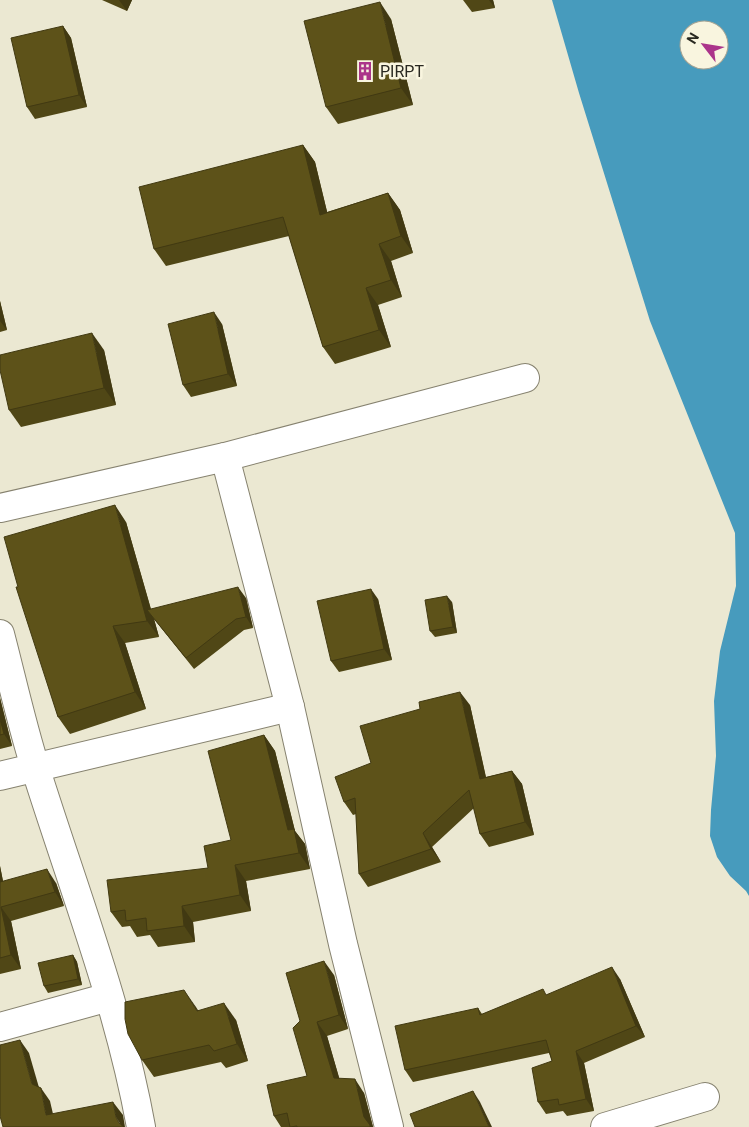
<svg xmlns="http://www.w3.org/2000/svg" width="749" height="1127" font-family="Roboto,sans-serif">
<rect width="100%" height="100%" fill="#ebe8d2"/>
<path fill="#479bbd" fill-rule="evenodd" d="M552 0H749V896L746 891 730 876 717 857 710 836 711 810 716 756 714 701 720 651 736 586 735 533 650 321 579 93ZM689 30H719V60H689Z"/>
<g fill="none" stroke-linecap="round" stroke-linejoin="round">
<g stroke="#86826f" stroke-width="30">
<g id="street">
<path d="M225 457 290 707 343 944 389 1127"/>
<path d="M0 508 225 457 525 378"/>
<path d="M0 634C12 680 22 726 36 770 73 888 119 1005 141 1127"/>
<path d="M0 776 290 707"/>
<path d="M0 1027 109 997"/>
<path d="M605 1127 705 1097"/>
</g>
</g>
<use href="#street" stroke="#fff" stroke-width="28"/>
</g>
<g fill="#504716">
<path d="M102 0H132L127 11Z"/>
<path d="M463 0H493L495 8 472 12Z"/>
<path d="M391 19 413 105 338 124 326 107Z"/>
<path d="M63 26 71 38 87 107 35 119 27 107Z"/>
<path d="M303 145 315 162 327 212 388 193 400 210 413 253 391 261 402 297 378 305 391 347 335 364 323 347 289 236 166 266 154 249Z"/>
<path d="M0 301 7 330 0 332Z"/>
<path d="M222 324 237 386 191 397 183 385Z"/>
<path d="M104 350 116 405 21 427 9 410Z"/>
<path d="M126 522 151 609 246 598 253 628 244 630 194 669 154 619 159 637 125 643 146 709 70 734 58 717 18 587Z"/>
<path d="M378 599 392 660 339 672 331 661Z"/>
<path d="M452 602 457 633 435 637 430 631Z"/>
<path d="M0 698 12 746 0 749Z"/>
<path d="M470 705 486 777 512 771 522 784 534 835 489 847 480 834 474 808 432 847 441 862 368 887 359 874 356 814 353 815 344 802 371 763Z"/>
<path d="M264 735 275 751 295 831 305 844 310 869 246 881 251 911 193 922 195 942 158 947 150 935 137 937 130 926 122 927 111 912 208 868 231 840Z"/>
<path d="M0 866 3 881 56 883 64 906 11 921 21 969 0 974Z"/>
<path d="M73 955 77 962 82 985 48 993 44 986Z"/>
<path d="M334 975 348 1029 327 1036 339 1078 364 1093 373 1127H281L274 1116 307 1076 300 1021Z"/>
<path d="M620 979 645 1037 584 1063 594 1111 567 1116 563 1111 546 1114 538 1102 552 1061 549 1053 413 1082 405 1070 478 1008 482 1014 547 995Z"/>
<path d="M198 1010 236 1020 248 1061 226 1068 221 1062 154 1077 142 1060Z"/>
</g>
<g fill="#413912">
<path d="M119 0H132L127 11Z"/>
<path d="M489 0H493L495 8Z"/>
<path d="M380 2 391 19 413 105 401 88Z"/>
<path d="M63 26 71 38 87 107 79 95Z"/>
<path d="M303 145 315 162 332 232 320 215Z"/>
<path d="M388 193 400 210 413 253 401 236Z"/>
<path d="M379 244 391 261 402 297 391 280Z"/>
<path d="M366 288 378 305 391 347 379 330Z"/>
<path d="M0 301 7 330 0 321Z"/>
<path d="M214 312 222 324 237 386 228 374Z"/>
<path d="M92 333 104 350 116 405 104 388Z"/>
<path d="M115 505 126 522 153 617 147 610 154 619 159 637 147 621Z"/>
<path d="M238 587 246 598 253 628 246 617Z"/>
<path d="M371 589 378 599 392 660 384 649Z"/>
<path d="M447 596 452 602 457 633 453 627Z"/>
<path d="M113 626 125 643 146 709 135 692Z"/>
<path d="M460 692 470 705 489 792 480 779Z"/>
<path d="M0 698 12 746 4 734 0 719Z"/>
<path d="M264 735 275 751 295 831 305 844 310 869 299 853 288 830Z"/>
<path d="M512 771 522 784 534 835 525 822Z"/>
<path d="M423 833 432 847 441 862 431 849Z"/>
<path d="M235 865 246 881 251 911 240 895Z"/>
<path d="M0 866 6 897 0 888Z"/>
<path d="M47 869 56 883 64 906 55 892Z"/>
<path d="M182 906 193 922 195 942 184 926Z"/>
<path d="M1 907 11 921 21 969 11 955Z"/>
<path d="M73 955 77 962 82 985 78 979Z"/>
<path d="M324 961 334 975 348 1029 339 1015Z"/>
<path d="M612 967 620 979 645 1037 636 1026Z"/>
<path d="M184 990 196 1007 209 1028 197 1011Z"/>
<path d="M224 1003 236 1020 248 1061 237 1044Z"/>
<path d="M317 1022 327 1036 343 1091 334 1078Z"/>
<path d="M20 1040 29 1053 42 1098 32 1084Z"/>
<path d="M576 1051 584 1063 594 1111 586 1099Z"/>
<path d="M355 1079 364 1093 373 1127H370L364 1117Z"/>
<path d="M41 1088 50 1101 56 1127 46 1115Z"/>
<path d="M473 1091 480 1102 492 1127H489Z"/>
<path d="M113 1102 123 1115 125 1127H122L116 1117Z"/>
</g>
<g fill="#5d5219" stroke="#413912">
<path d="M380 2 401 88 326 107 304 21Z"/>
<path d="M63 26 79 95 27 107 11 38Z"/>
<path d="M303 145 320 215 388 193 401 236 379 244 391 280 366 288 379 330 323 347 283 217 154 249 139 187Z"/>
<path d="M214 312 228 374 183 385 168 324Z"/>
<path d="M92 333 104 388 9 410 0 370V355Z"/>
<path d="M115 505 147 621 113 626 135 692 58 717 16 587H18L4 537Z"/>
<path d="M238 587 246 617 236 619 186 658 147 610Z"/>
<path d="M371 589 384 649 331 661 317 601Z"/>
<path d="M447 596 453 627 430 631 425 600Z"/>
<path d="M460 692 480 779 512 771 525 822 480 834 469 790 423 833 431 849 359 874 355 798 344 802 335 777 371 763 360 726 420 709 419 702Z"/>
<path d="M0 719 4 734 0 735Z"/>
<path d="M264 735 288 830 294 829 299 853 235 865 240 895 182 906 184 926 147 931 146 918 126 921 125 910 111 912 107 880 208 868 204 846 231 840 208 751Z"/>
<path d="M47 869 55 892 1 907 11 955 0 958V882Z"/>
<path d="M73 955 78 979 44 986 38 963Z"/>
<path d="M324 961 339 1015 317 1022 334 1078 355 1079 364 1117 370 1125V1127H297V1126L290 1127 287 1113 274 1116 267 1085 307 1076 293 1028 300 1021 286 973Z"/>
<path d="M612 967 636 1026 576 1051 586 1099 559 1105 558 1099 538 1102 532 1068 552 1061 546 1040 405 1070 395 1026 478 1008 480 1015 543 989 546 995Z"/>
<path d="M184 990 197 1011 224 1003 237 1044 214 1051 209 1045 142 1060 128 1034 125 1019V1002Z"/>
<path d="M20 1040 32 1084 41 1088 46 1115 113 1102 116 1117 119 1123 124 1127H3L0 1116V1045Z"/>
<path d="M473 1091 489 1127H415L410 1114Z"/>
</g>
<defs>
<g id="building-bare" transform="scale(1.5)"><path d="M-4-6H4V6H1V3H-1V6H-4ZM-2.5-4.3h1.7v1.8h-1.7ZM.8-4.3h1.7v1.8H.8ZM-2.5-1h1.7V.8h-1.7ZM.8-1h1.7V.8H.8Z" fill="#ab348a" stroke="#f9f5df" stroke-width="2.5" paint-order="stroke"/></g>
</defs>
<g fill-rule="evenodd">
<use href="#building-bare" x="365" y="71"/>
</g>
<g text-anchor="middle" stroke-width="5" stroke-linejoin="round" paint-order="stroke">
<g font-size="16" fill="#2a2921" stroke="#f9f5df" text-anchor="start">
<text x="380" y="77">PIRPT</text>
</g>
</g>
<g transform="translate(704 45) rotate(301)"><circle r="24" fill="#f9f5df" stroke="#a6a393"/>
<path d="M0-4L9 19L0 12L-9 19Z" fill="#ab348a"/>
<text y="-8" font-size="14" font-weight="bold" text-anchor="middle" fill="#2a2921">N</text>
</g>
</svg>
